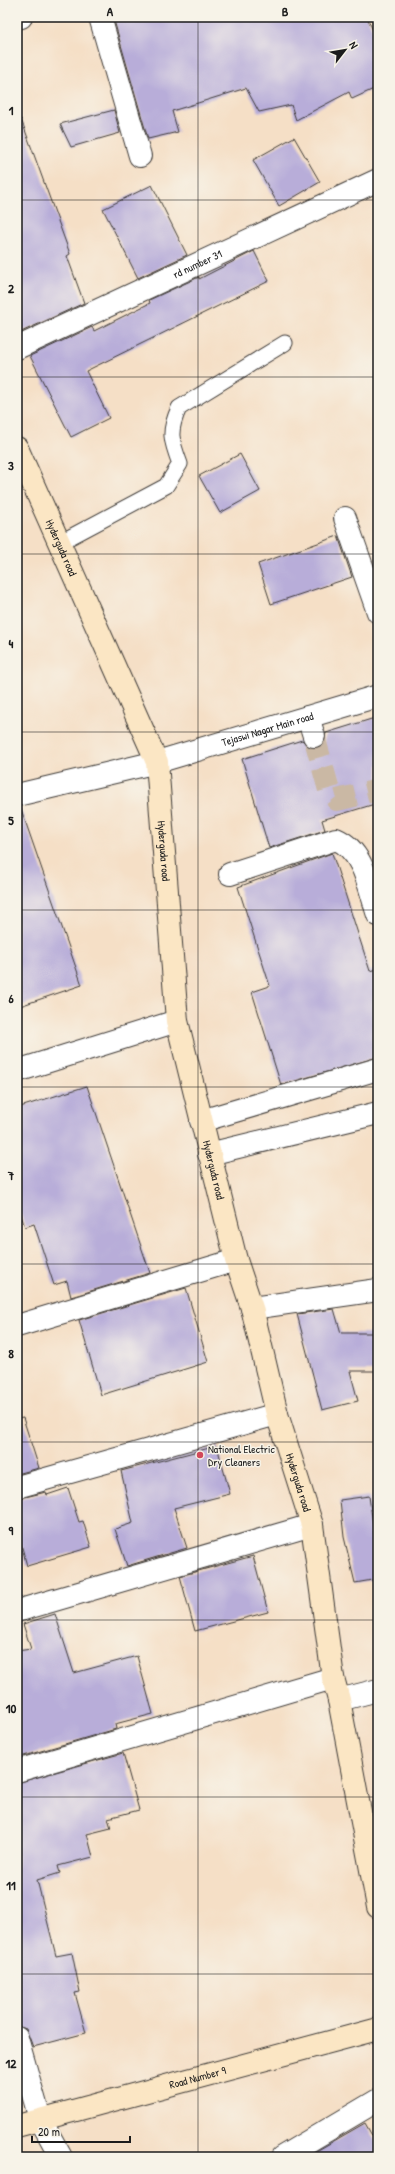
<svg xmlns="http://www.w3.org/2000/svg" width="395" height="2174" font-family="'Patrick Hand',sans-serif">
<rect width="100%" height="100%" fill="#f7f3e8"/>
<filter id="ink" filterUnits="userSpaceOnUse"><feTurbulence type="fractalNoise" baseFrequency=".025" numOctaves="2"/><feDisplacementMap in="SourceGraphic" scale="8" xChannelSelector="R" yChannelSelector="G"/><feConvolveMatrix kernelMatrix="1 2 1 2 8 2 1 2 1" color-interpolation-filters="sRGB"/></filter>
<filter id="wash" filterUnits="userSpaceOnUse"><feTurbulence type="fractalNoise" baseFrequency=".012" numOctaves="4" result="noise"/><feDisplacementMap in="SourceGraphic" scale="16" xChannelSelector="R" yChannelSelector="G"/><feGaussianBlur stdDeviation="0.9" result="paint"/><feColorMatrix in="noise" values="0 0 0 0 0 0 0 0 0 0 0 0 0 0 0 0 0 1.4 0 .05"/><feComposite in="paint" operator="in"/></filter>
<g filter="url(#wash)">
<rect width="100%" height="100%" fill="#f5dfc6"/>
<g id="blocks">
<g fill="#b8add9">
<path d="M113 17H367L378 42V87L352 99 349 92 296 120 291 105 259 112 246 88 172 111 178 132 148 139Z"/>
<path d="M114 110 120 133 71 147 60 124Z"/>
<path d="M21 119 70 254 67 256 84 303 19 333 17 329V120Z"/>
<path d="M294 137 320 182 279 206 253 160Z"/>
<path d="M152 185 187 255 138 278 103 209Z"/>
<path d="M254 251 269 281 86 371 109 418 71 437 30 356 92 327 94 331 150 303 149 300 199 277V279Z"/>
<path d="M240 454 260 491 220 513 199 476Z"/>
<path d="M338 536 352 577 271 604 258 564Z"/>
<path d="M378 717V803L322 820 325 830 269 848 242 759 302 740 311 748H317L323 744 326 733Z"/>
<path d="M21 809 82 985 17 1007V810Z"/>
<path d="M332 853 370 971 378 969V1057L281 1085 252 992 270 986 238 887Z"/>
<path d="M87 1086 150 1273 71 1297 67 1281 54 1285 34 1224 25 1227 17 1203V1108Z"/>
<path d="M186 1288 208 1362 101 1395 79 1320Z"/>
<path d="M334 1309 341 1333H378V1371H350L358 1401 322 1410 297 1314Z"/>
<path d="M23 1418 39 1468 17 1474V1419Z"/>
<path d="M217 1446 230 1494 174 1508 187 1548 127 1566 115 1529 133 1523 121 1471Z"/>
<path d="M68 1488 79 1522 83 1521 91 1547 27 1566 17 1529V1499L46 1492 47 1495Z"/>
<path d="M369 1496 375 1539 378 1538V1579L355 1583 344 1537 340 1500Z"/>
<path d="M253 1556 268 1612 195 1631 180 1576Z"/>
<path d="M55 1614 74 1673 137 1656 153 1714 115 1724 116 1729 17 1758V1651L31 1649 23 1624Z"/>
<path d="M123 1753 139 1810 108 1818 111 1828 87 1834 93 1857 58 1866 60 1873 37 1880 56 1956 72 1953 80 1992 75 1993 86 2033 33 2047 26 2029 17 2026V1783Z"/>
<path d="M365 2123 378 2146V2157H306Z"/>
</g>
</g>
</g>
<g filter="url(#ink)">
<use href="#blocks" fill-opacity="0" stroke="#3d3936" stroke-width="1"/>
<g fill="none" stroke-linecap="round" stroke-linejoin="round">
<path stroke="#cab8a4" stroke-width="22" stroke-dasharray="22 11" stroke-linecap="butt" d="M314 736 329 790 337 800 378 790"/>
<g stroke="#3d3936" stroke-width="17">
<path id="lane" d="M59 543 166 486 180 464C171 440 168 432 179 408L285 343"/>
</g>
<g stroke="#3d3936" stroke-width="24">
<g id="street">
<path d="M100 17 140 156"/>
<path d="M17 18 21 17"/>
<path id="s1" d="M17 348 378 180"/>
<path d="M345 518 378 612"/>
<path d="M308 717 314 736"/>
<path id="s2" d="M17 795 157 762 378 696"/>
<path d="M230 874 336 839C364 851 369 888 378 915"/>
<path d="M17 1071 177 1021"/>
<path d="M201 1121 378 1069"/>
<path d="M209 1154 378 1113"/>
<path d="M252 1308 378 1290"/>
<path d="M17 1326 236 1260"/>
<path d="M17 1487 277 1414"/>
<path d="M17 1611 312 1525"/>
<path d="M339 1700 378 1690"/>
<path d="M17 1771 333 1678"/>
<path d="M17 2038 40 2119 61 2157"/>
<path d="M282 2157 378 2100"/>
</g>
</g>
<g stroke="#3d3936" stroke-width="24">
<g id="secondary">
<path id="s3" d="M17 448 157 762 177 1021 236 1260 252 1308 277 1414 312 1525 333 1678 339 1700 378 1907"/>
<path id="s4" d="M17 2126 378 2029"/>
</g>
</g>
<use href="#lane" stroke="#fff" stroke-width="15"/>
<use href="#street" stroke="#fff" stroke-width="22"/>
<use href="#secondary" stroke="#fbe6c4" stroke-width="22"/>
</g>
</g>
<path fill="none" stroke="#1c1c1c" stroke-width="1" stroke-opacity="0.55" d="M198 17V2157M17 200H378M17 377H378M17 554H378M17 732H378M17 910H378M17 1087H378M17 1264H378M17 1442H378M17 1620H378M17 1797H378M17 1974H378"/>
<circle fill="#d1495b" stroke="#f7f3e8" stroke-width="1.5" cx="200" cy="1455" r="4"/>
<g text-anchor="middle" stroke-width="3" stroke-linejoin="round" paint-order="stroke">
<g font-size="11" fill="#1c1c1c" stroke="#f7f3e8">
<text dy="4" stroke="none"><textPath href="#s1" startOffset="199">rd number 31</textPath></text>
<text dy="4" stroke="none"><textPath href="#s3" startOffset="109">Hyderguda road</textPath></text>
<text dy="4" stroke="none"><textPath href="#s2" startOffset="259">Tejaswi Nagar Main road</textPath></text>
<text dy="4" stroke="none"><textPath href="#s3" startOffset="433">Hyderguda road</textPath></text>
<text dy="4" stroke="none"><textPath href="#s3" startOffset="757">Hyderguda road</textPath></text>
<text dy="4" stroke="none"><textPath href="#s3" startOffset="1081">Hyderguda road</textPath></text>
<text dy="4" stroke="none"><textPath href="#s4" startOffset="187">Road Number 9</textPath></text>
</g>
<g font-size="11" fill="#1c1c1c" stroke="#f7f3e8" text-anchor="start">
<text x="208" y="1453">National Electric<tspan x="208" dy="13">Dry Cleaners</tspan></text>
</g>
</g>
<rect width="395" height="2174" fill="none" stroke="#f7f3e8" stroke-width="44"/>
<g transform="translate(345 50) rotate(59)" stroke="#f7f3e8" stroke-width="3" paint-order="stroke">
<path d="M0-3L7 15L0 10L-7 15Z" fill="#1c1c1c"/>
<text y="-6" font-size="11" font-weight="bold" text-anchor="middle" fill="#1c1c1c">N</text>
</g>
<path d="M32 2136v6h98v-6" fill="none" stroke="#1c1c1c" stroke-width="2"/>
<text x="38" y="2136" font-size="12" fill="#1c1c1c" stroke="#f7f3e8" stroke-width="3" paint-order="stroke">20 m</text>
<rect x="22" y="22" width="351" height="2130" fill="none" stroke="#1c1c1c" stroke-width="1.5"/>
<g font-size="13" text-anchor="middle" font-weight="bold" fill="#1c1c1c">
<text x="110" y="16">A</text>
<text x="285" y="16">B</text>
<text x="11" y="115">1</text>
<text x="11" y="293">2</text>
<text x="11" y="470">3</text>
<text x="11" y="648">4</text>
<text x="11" y="825">5</text>
<text x="11" y="1003">6</text>
<text x="11" y="1180">7</text>
<text x="11" y="1358">8</text>
<text x="11" y="1535">9</text>
<text x="11" y="1713">10</text>
<text x="11" y="1890">11</text>
<text x="11" y="2068">12</text>
</g>
</svg>
